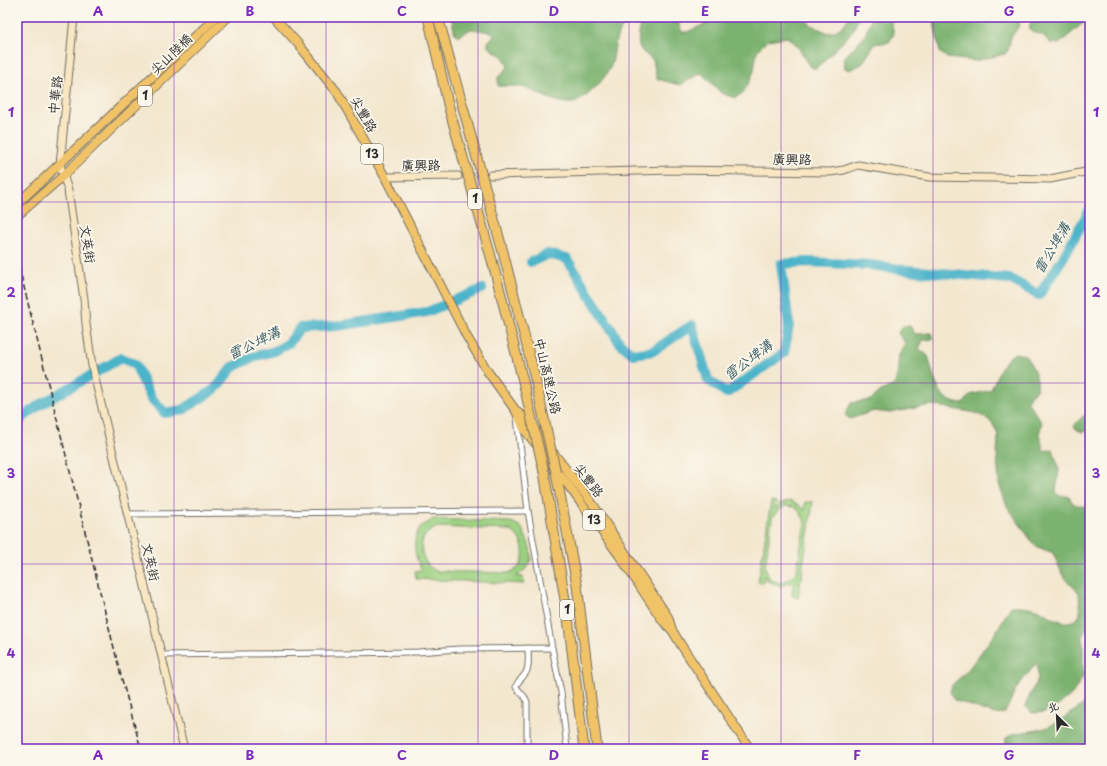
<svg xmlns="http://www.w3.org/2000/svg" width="1107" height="766" font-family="'Playpen Sans','LXGW WenKai TC',sans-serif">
<rect width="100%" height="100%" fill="#fbf7ec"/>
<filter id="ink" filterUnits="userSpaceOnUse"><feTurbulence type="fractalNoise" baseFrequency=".025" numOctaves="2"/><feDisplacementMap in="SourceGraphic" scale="8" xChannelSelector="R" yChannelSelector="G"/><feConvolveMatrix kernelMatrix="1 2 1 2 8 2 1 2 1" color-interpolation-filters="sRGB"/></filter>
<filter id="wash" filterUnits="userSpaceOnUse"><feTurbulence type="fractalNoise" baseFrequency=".012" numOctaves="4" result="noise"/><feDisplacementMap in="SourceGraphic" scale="16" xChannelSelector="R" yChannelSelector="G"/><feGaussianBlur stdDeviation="0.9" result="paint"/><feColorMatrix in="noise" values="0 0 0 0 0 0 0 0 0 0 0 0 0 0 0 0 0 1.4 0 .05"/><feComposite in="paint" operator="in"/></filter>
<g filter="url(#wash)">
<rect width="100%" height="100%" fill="#f3e7cf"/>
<g fill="#9bd081" stroke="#637e56" fill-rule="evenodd">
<path d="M771 501 776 502 775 509 779 505 790 501 800 506 804 510 805 502H813L798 598 792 596 793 582 781 586 767 581 764 575 763 583 758 582ZM785 506 794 507 799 511 805 521 797 571 789 579 780 583 770 579 765 567 772 518 775 514Z"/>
<path d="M433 519 512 522 521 527C526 537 535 553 529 564 527 569 521 573 517 576L523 577 524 584 416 579 415 571H422C415 559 410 538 422 526 425 524 430 522 433 519ZM437 527 509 530C523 536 528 556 518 568 515 570 512 571 509 573L437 571C424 567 418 548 424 537 427 532 432 530 437 527Z"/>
</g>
<g fill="#7cb26f" stroke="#546e4d">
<path d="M451 17H674L677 19 682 32H687L721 17H804C809 26 820 29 829 33 839 30 844 26 849 17H859L853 31 816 69 811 67 795 43 787 37 768 40 757 51 754 71 748 84 743 93 735 98 721 93 701 73 680 85 657 79 653 60C635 47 638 46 640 25 635 25 626 23 622 28 614 37 615 52 612 63 609 75 585 102 572 103 557 104 542 95 529 89 520 86 508 86 498 86V77L508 67 504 58 488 47V42L494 35 491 32 471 29 459 36 455 34Z"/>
<path d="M872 17H890L894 34 889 42 875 44 862 64 849 70 845 68 843 59 865 35Z"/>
<path d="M933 17H1017L1020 25 1011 37 1008 50 1005 54 975 61 947 58 940 52Z"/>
<path d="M1033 17H1086L1084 22 1059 44 1050 43 1044 36 1031 31 1029 27Z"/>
<path d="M903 326H910L915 334 932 333 934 339 923 340 919 349C921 351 926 353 927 355 929 357 930 363 931 367 936 385 941 403 963 404L970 395 991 390C997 375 1001 362 1015 353L1025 355C1032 366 1039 376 1037 390L1030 395 1028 402 1042 423 1039 434 1044 451 1053 449 1059 470 1056 492 1060 496H1069L1073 504 1087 507 1090 506V632L1085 630 1083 636V677L1072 694 1059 705 1045 712 1032 713 1025 706 1038 678 1037 662 1016 689 1005 713 995 714 954 700 950 692 952 685 967 671 994 635 1011 606C1019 606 1028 606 1036 609 1051 614 1066 632 1080 615L1079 593 1063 576 1053 553 1035 546 1007 506 999 484 997 455 998 435 994 426 988 419 976 413 931 405 890 413 874 411 850 419 845 415 851 403 871 400 881 391 894 385 897 376 899 355 905 343 898 333Z"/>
<path d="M1083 416 1090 417V430L1082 432 1076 429 1074 426Z"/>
<path d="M1090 700V749H1005L1006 738C1019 730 1027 733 1042 729 1057 725 1076 709 1090 700Z"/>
</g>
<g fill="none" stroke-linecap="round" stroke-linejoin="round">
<g stroke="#4bb4c9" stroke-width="10">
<path d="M531 262 548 254 567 259 620 343 633 354 653 351 692 325 708 380 727 393 784 353 789 325 781 264 807 262 870 265 906 270 1010 279 1039 295 1063 258 1089 211 1090 210"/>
<path d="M17 422 38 406 121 358 135 364 151 398 165 413 183 410 215 389 233 367 256 356 275 351 289 343 300 328 337 326 427 312 482 289"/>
</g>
</g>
</g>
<g filter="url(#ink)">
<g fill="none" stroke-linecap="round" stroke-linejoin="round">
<path stroke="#cbc1ae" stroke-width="7" stroke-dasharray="7 3.5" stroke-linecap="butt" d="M458 176 486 175"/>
<g stroke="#716d64" stroke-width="7">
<g id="street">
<path d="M517 418 528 511 552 648 561 692 567 749"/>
<path d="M128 514 528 511"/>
<path d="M161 655 417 652 459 649 552 648"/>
<path d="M527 749V702C525 695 520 693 516 687 517 681 522 679 525 674 530 668 528 656 528 648"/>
</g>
</g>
<g stroke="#716d64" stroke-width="9">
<g id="secondary">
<path d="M74 17 60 165 68 190 84 299 86 324 92 366 184 749"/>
<path d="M491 175 672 170 830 172 844 170 858 165 929 177 1050 179 1090 171"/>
<path d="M385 177 458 176"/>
</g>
</g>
<g stroke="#716d64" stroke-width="10">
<g id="primary">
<path d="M274 17 299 45 337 92 385 177 467 337 488 372 516 411 524 429 568 485 619 555 663 621 672 630"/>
<path d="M17 204 216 17"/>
<path d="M17 216 63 176 228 17"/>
<path d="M517 412 528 420 592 503 668 617 672 630 681 645 750 749"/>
</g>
</g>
<g stroke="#716d64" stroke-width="11">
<g id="highway">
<path d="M428 17 449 108 493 264 523 381"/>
<path d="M438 17 503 252 535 378"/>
<path d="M544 472 568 618 584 749"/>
<path d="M556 473 577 585 597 749"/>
</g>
</g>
<use href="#street" stroke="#fff" stroke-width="5"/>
<use href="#secondary" stroke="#f9e7c3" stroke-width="7"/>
<use href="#primary" stroke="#f1c369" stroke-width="8"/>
<use href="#highway" stroke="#f1c369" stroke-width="9"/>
<path stroke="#2b2b2b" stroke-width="1.5" stroke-dasharray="6 3" stroke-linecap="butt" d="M17 259 121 676 141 749"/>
<g stroke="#716d64" stroke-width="11" stroke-linecap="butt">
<g id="highway-bridge">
<path d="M535 378 556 473"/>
<path d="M523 381 544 472"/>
</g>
</g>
<use href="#highway-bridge" stroke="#f1c369" stroke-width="9"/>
</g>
</g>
<path fill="none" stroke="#7b2cbf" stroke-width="1" stroke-opacity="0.55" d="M174 17V749M326 17V749M478 17V749M629 17V749M781 17V749M933 17V749M17 202H1090M17 383H1090M17 564H1090"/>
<g text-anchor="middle" stroke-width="3.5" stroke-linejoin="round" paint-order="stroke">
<g fill="#fbf7ec" stroke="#696865" stroke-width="1">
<rect x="138" y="86" width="14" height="20" rx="3"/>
<rect x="361" y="144" width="22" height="20" rx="3"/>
<rect x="468" y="189" width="14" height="20" rx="3"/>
<rect x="583" y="510" width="22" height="20" rx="3"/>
<rect x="560" y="600" width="14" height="20" rx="3"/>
</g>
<g font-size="12" font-weight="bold" fill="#2b2b2b">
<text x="145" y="100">1</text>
<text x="372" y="158">13</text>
<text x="475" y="203">1</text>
<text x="594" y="524">13</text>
<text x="567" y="614">1</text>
</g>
<g font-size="13" fill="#2b2b2b" stroke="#fbf7ec">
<text transform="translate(171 54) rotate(-44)" y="5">尖山陸橋</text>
<text transform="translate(55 95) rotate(-84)" y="5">中華路</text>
<text transform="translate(364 114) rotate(60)" y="5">尖豐路</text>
<text transform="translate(792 159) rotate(1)" y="5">廣興路</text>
<text transform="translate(421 165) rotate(-1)" y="5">廣興路</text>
<text transform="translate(88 244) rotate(81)" y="5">文英街</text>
<text transform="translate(548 376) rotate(77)" y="5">中山高速公路</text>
<text transform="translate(589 480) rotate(52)" y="5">尖豐路</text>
<text transform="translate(151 562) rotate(77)" y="5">文英街</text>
</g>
<g font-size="14" font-style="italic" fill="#365b62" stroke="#fbf7ec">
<text transform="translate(1052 248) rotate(-59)" y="5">雷公埤溝</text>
<text transform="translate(254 343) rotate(-26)" y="5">雷公埤溝</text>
<text transform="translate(748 360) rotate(-37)" y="5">雷公埤溝</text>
</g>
</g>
<rect width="1107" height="766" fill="none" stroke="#fbf7ec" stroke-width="44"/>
<g transform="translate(1057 716) rotate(336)" stroke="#fbf7ec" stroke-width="3" paint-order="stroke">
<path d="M0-3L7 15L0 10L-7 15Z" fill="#2b2b2b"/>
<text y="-6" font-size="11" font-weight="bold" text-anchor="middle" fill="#2b2b2b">北</text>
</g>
<rect x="22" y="22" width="1063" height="722" fill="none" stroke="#7b2cbf" stroke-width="1.5"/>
<g font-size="13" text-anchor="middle" font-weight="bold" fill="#7b2cbf">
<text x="98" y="16">A</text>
<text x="250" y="16">B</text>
<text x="402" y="16">C</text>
<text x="554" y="16">D</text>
<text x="705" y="16">E</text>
<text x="857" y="16">F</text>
<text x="1009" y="16">G</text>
<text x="11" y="117">1</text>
<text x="1096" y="117">1</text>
<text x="11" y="297">2</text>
<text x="1096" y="297">2</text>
<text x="11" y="478">3</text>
<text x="1096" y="478">3</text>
<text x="11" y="658">4</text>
<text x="1096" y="658">4</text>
<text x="98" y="760">A</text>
<text x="250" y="760">B</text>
<text x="402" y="760">C</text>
<text x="554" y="760">D</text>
<text x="705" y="760">E</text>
<text x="857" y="760">F</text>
<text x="1009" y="760">G</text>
</g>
</svg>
